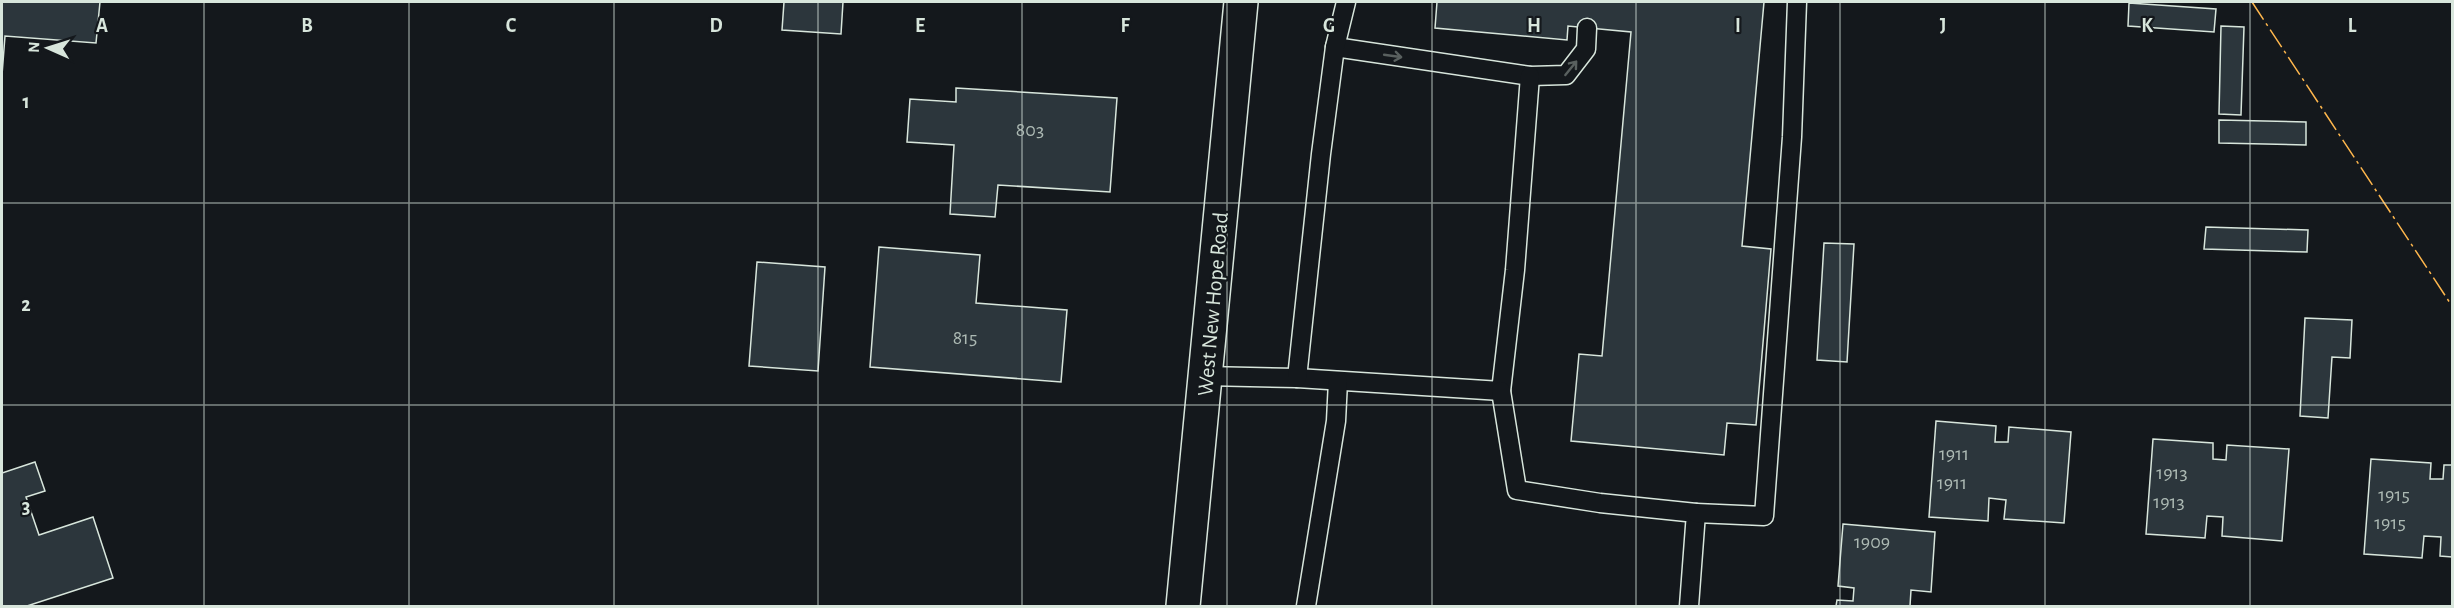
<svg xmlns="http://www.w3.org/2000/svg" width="2454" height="608" font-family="'Alegreya Sans',sans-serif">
<rect width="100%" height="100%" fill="#14181c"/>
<g fill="#2c363c" stroke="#d8e6dc" stroke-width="1.5">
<path d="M2 2H100L96 43 5 36 2 75Z"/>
<path d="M784 2H843L841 34 782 30Z"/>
<path d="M1437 2H1764L1742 246 1771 249 1756 425 1727 423 1724 455 1571 441 1579 354 1602 356 1631 32 1568 26 1567 40 1435 28Z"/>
<path d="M2129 3 2216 9 2214 32 2128 26Z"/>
<path d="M2221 26 2244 27 2241 115 2219 114Z"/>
<path d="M956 88 1117 98 1110 192 998 185 995 217 950 214 954 145 907 142 910 99 956 102Z"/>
<path d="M2219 120 2306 122V145L2219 143Z"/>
<path d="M2206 227 2308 230 2307 252 2204 249Z"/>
<path d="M1824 243 1854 244 1847 362 1817 360Z"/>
<path d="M879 247 980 255 976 303 1067 310 1061 382 870 367Z"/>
<path d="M757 262 825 267 818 371 749 366Z"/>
<path d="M2305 318 2352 320 2350 358 2332 357 2328 418 2300 416Z"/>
<path d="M1936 421 1996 426 1995 442H2008L2009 427 2071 432 2064 523 2004 519 2006 500 1989 498 1988 521 1929 517Z"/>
<path d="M2153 439 2213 443V459L2226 460 2227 445 2289 449 2282 541 2222 536 2223 517 2207 516 2205 538 2146 534Z"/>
<path d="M2371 459 2431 463 2430 479H2443L2444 465H2452V557L2440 556 2441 537 2424 536 2422 558 2364 554Z"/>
<path d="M35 462 45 491 26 497 39 535 93 517 113 578 27 606H2V473Z"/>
<path d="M1843 524 1935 532 1931 592 1911 590 1910 606H1836L1837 600 1853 601 1854 588 1838 586Z"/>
</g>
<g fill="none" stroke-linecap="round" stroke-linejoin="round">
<g stroke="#d8e6dc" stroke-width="21">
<g id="service">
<path d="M1335 47 1530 76 1566 75 1586 49 1587 28"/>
<path d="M1205 376 1297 378 1501 391 1515 270 1530 76"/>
<path d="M1297 378 1321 154 1335 47 1346 2"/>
<path d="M1501 391 1517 490 1600 503 1696 513 1689 606"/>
<path d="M1696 513 1764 516 1792 137 1797 2"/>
<path d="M1306 606 1336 421 1338 381"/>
</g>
</g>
<g stroke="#d8e6dc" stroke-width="36">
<path id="secondary" d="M1183 606 1241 2"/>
</g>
<use href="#service" stroke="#14181c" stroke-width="18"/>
<use href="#secondary" stroke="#14181c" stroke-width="33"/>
<path stroke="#ffb74d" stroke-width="1.5" stroke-dasharray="21 4.5 3 4.5" stroke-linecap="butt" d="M2252 2 2452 306"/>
</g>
<defs><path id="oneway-shaft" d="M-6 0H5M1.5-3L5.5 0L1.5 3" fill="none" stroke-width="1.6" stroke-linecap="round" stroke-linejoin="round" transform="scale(1.5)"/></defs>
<g stroke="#59605f">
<use href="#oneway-shaft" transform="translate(1393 56) rotate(8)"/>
<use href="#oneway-shaft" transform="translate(1571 68) rotate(-51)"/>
</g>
<path fill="none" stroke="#d8e6dc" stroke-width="1.5" stroke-opacity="0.55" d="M204 2V606M409 2V606M614 2V606M818 2V606M1022 2V606M1227 2V606M1432 2V606M1636 2V606M1840 2V606M2045 2V606M2250 2V606M2 203H2452M2 405H2452"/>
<g text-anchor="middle" stroke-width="4.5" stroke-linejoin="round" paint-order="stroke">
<g font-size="20" fill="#adbab4">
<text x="1030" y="136">803</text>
<text x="965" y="344">815</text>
<text x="1954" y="460">1911</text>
<text x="2172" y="479">1913</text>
<text x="1952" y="489">1911</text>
<text x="2394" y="501">1915</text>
<text x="2169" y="508">1913</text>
<text x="2390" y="529">1915</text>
<text x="1872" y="548">1909</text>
</g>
<g font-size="22" fill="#d8e6dc" stroke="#14181c">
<text transform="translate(1212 304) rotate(-85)" y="8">West New Hope Road</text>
</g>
</g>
<g font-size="20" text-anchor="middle" font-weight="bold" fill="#d8e6dc" stroke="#14181c" stroke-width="4.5" stroke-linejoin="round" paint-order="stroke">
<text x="102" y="32">A</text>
<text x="307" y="32">B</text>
<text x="511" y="32">C</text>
<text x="716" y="32">D</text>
<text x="920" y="32">E</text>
<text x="1125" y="32">F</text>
<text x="1329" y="32">G</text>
<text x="1534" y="32">H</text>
<text x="1738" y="32">I</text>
<text x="1943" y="32">J</text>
<text x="2147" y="32">K</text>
<text x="2352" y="32">L</text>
<text x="26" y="108">1</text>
<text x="26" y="311">2</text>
<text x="26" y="513">3</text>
</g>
<rect width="2454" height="608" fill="none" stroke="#d8e6dc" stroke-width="6"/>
<g transform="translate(48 48) rotate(273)" stroke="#14181c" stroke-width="4.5" paint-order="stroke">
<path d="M0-4.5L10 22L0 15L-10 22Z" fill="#d8e6dc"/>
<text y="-9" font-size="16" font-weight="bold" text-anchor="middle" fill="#d8e6dc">N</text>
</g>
</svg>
